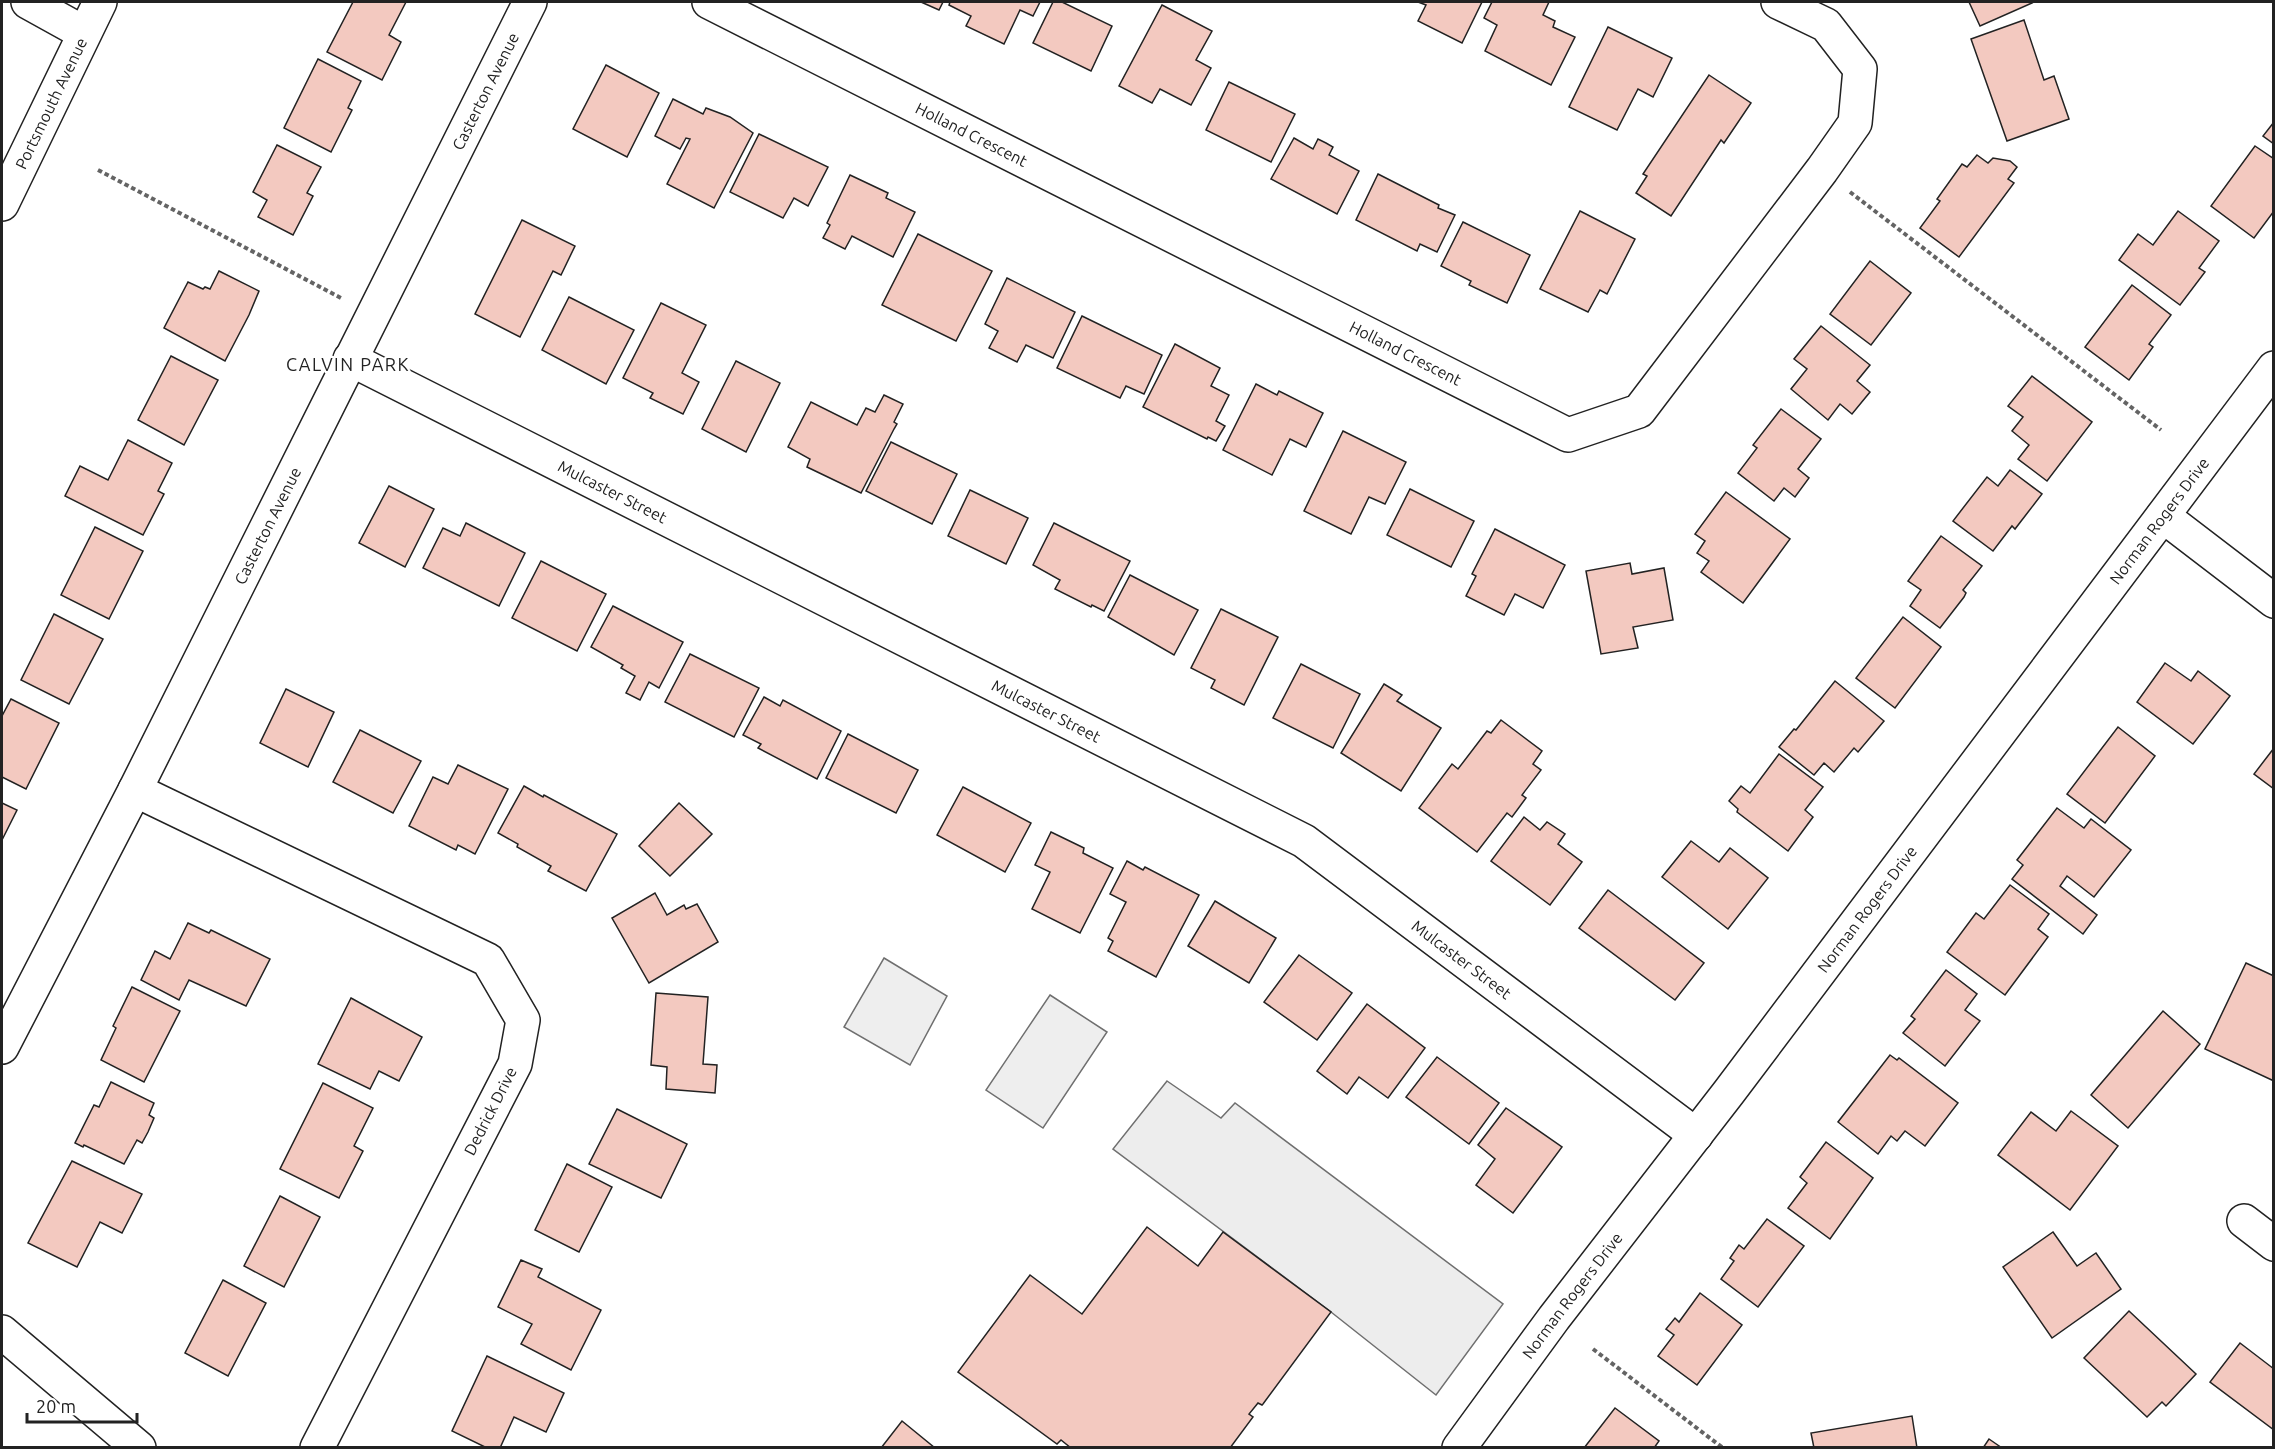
<svg xmlns="http://www.w3.org/2000/svg" width="2275" height="1449" font-family="Ubuntu,sans-serif">
<rect width="100%" height="100%" fill="#fff"/>
<g fill="#eee" stroke="#6f6f6f" stroke-width="1.5">
<path d="M884 958 947 996 910 1065 844 1027Z"/>
<path d="M1050 995 1107 1032 1043 1128 986 1090Z"/>
</g>
<path fill="#ededed" stroke="#6f6f6f" stroke-width="1.5" d="M1167 1081 1221 1118 1235 1103 1503 1304 1436 1395 1331 1312 1113 1149Z"/>
<g fill="#f3c9c0" stroke="#222" stroke-width="1.5">
<path d="M353 2H406L389 35 401 42 382 80 327 52Z"/>
<path d="M921 2H943L939 10Z"/>
<path d="M950 2H1040L1033 16 1020 10 1004 44 966 26 971 16 949 5Z"/>
<path d="M1053 2H1062L1112 26 1091 71 1033 43Z"/>
<path d="M1418 2H1482L1462 43 1418 21 1426 5Z"/>
<path d="M1492 2H1549L1543 15 1555 21 1553 27 1575 37 1551 85 1485 51 1497 25 1484 18Z"/>
<path d="M1969 2H2031L2032 3 1980 26Z"/>
<path d="M1162 5 1212 31 1196 60 1211 68 1191 105 1160 89 1152 103 1119 86Z"/>
<path d="M2024 20 2044 80 2054 76 2069 119 2007 141 1971 39Z"/>
<path d="M1608 27 1672 58 1653 97 1638 89 1617 130 1569 107Z"/>
<path d="M318 59 361 81 348 108 352 110 331 152 284 128Z"/>
<path d="M606 65 659 93 627 157 573 129Z"/>
<path d="M1709 75 1751 103 1724 143 1721 140 1671 216 1636 193 1647 176 1643 174Z"/>
<path d="M1229 82 1295 114 1271 162 1206 130Z"/>
<path d="M673 99 703 114 706 108 730 117 753 133 714 208 667 184 690 139 686 138 680 149 655 136Z"/>
<path d="M2274 122V144L2263 136Z"/>
<path d="M759 134 828 167 808 206 794 198 783 218 730 192Z"/>
<path d="M1294 138 1313 149 1318 139 1326 143 1333 147 1329 155 1359 171 1337 214 1271 179Z"/>
<path d="M277 145 321 167 307 193 313 196 293 235 258 217 267 200 253 192Z"/>
<path d="M2255 146 2274 159V211L2254 238 2211 206Z"/>
<path d="M1977 155 1988 163 1993 158 2010 161 2017 167 2008 179 2014 183 1959 257 1920 228 1940 201 1937 199 1962 164 1967 167Z"/>
<path d="M1378 174 1435 203 1439 205 1438 208 1455 215 1437 252 1420 244 1417 251 1356 220Z"/>
<path d="M850 175 888 193 886 198 915 212 893 257 852 236 845 249 823 238 830 225 827 223Z"/>
<path d="M1580 211 1635 239 1607 294 1600 290 1588 312 1540 289Z"/>
<path d="M2178 211 2219 241 2199 268 2205 272 2180 305 2119 260 2138 234 2153 245Z"/>
<path d="M522 220 575 246 561 275 553 271 520 337 475 314Z"/>
<path d="M1463 222 1530 255 1507 303 1469 285 1471 281 1441 266Z"/>
<path d="M918 234 992 271 956 341 882 305Z"/>
<path d="M1870 261 1911 293 1871 345 1830 314Z"/>
<path d="M219 271 259 291 249 315 225 361 164 328 188 282 203 289 205 287 210 289Z"/>
<path d="M1007 278 1075 312 1053 358 1026 345 1017 362 989 348 998 331 985 324Z"/>
<path d="M2132 285 2171 315 2149 344 2153 347 2129 380 2085 347Z"/>
<path d="M569 297 634 330 606 384 542 350Z"/>
<path d="M661 303 706 325 682 373 699 382 683 414 650 398 653 393 623 378Z"/>
<path d="M1082 316 1162 355 1144 394 1126 386 1120 398 1057 368Z"/>
<path d="M1821 326 1870 365 1857 381 1870 392 1852 414 1840 404 1828 420 1791 389 1807 369 1794 359Z"/>
<path d="M1175 344 1220 368 1211 386 1229 395 1216 421 1225 426 1216 441 1208 437 1207 439 1143 407Z"/>
<path d="M171 356 218 380 184 445 138 420Z"/>
<path d="M736 361 780 383 746 452 702 429Z"/>
<path d="M2032 376 2092 422 2047 481 2018 459 2029 445 2012 431 2023 417 2008 406Z"/>
<path d="M1256 384 1277 395 1279 391 1323 413 1306 447 1290 439 1272 475 1223 450Z"/>
<path d="M884 395 903 404 894 422 897 424 894 429 861 493 807 467 810 459 788 447 811 402 857 425 866 408 875 412Z"/>
<path d="M1781 409 1821 439 1798 469 1809 478 1795 497 1784 488 1774 501 1738 473 1757 448 1753 445Z"/>
<path d="M1343 431 1406 462 1385 504 1369 497 1351 534 1304 511Z"/>
<path d="M128 440 172 463 158 491 164 494 143 535 65 496 80 466 108 480Z"/>
<path d="M891 442 957 474 932 524 866 491Z"/>
<path d="M2010 470 2042 494 2015 529 2012 526 1993 551 1953 521 1987 477 1998 486Z"/>
<path d="M389 486 434 509 405 567 359 543Z"/>
<path d="M1410 489 1474 521 1451 567 1387 535Z"/>
<path d="M970 490 1028 518 1006 564 948 536Z"/>
<path d="M1726 492 1790 539 1743 603 1701 572 1709 561 1697 553 1705 541 1695 534Z"/>
<path d="M466 523 525 553 499 606 423 568 443 528 460 536Z"/>
<path d="M1054 523 1130 561 1104 611 1092 605 1091 607 1055 589 1060 580 1033 565Z"/>
<path d="M95 527 143 551 109 619 61 595Z"/>
<path d="M1495 529 1565 565 1543 608 1515 594 1504 615 1466 596 1476 576 1472 574Z"/>
<path d="M1941 536 1982 566 1963 590 1966 593 1964 597 1940 628 1910 606 1921 590 1908 581Z"/>
<path d="M541 561 606 594 577 651 512 618Z"/>
<path d="M1630 563 1632 574 1664 568 1673 620 1633 627 1638 648 1601 654 1586 571Z"/>
<path d="M1130 575 1198 610 1174 655 1108 617Z"/>
<path d="M613 606 683 642 659 688 649 682 640 700 626 693 635 676 621 668 623 665 591 647Z"/>
<path d="M1221 609 1278 637 1244 705 1211 688 1215 680 1191 668Z"/>
<path d="M54 614 103 639 69 704 21 680Z"/>
<path d="M1903 617 1941 647 1895 708 1856 678Z"/>
<path d="M690 654 759 688 734 737 665 702Z"/>
<path d="M2165 663 2191 681 2198 671 2230 696 2193 744 2137 702Z"/>
<path d="M1301 664 1360 694 1333 748 1273 718Z"/>
<path d="M1835 681 1884 721 1858 752 1854 748 1834 772 1824 763 1814 775 1779 747 1794 729 1796 730Z"/>
<path d="M1384 684 1402 695 1397 701 1441 728 1401 791 1341 753Z"/>
<path d="M286 689 334 712 308 767 260 743Z"/>
<path d="M764 697 780 706 783 700 841 731 817 779 758 748 761 744 743 735Z"/>
<path d="M11 699 59 723 26 789 2 777V716Z"/>
<path d="M1501 720 1542 751 1533 764 1541 770 1522 795 1526 798 1512 817 1507 813 1477 852 1419 808 1452 764 1458 769 1487 731 1491 733Z"/>
<path d="M2118 727 2155 756 2105 823 2067 794Z"/>
<path d="M360 730 421 761 393 813 333 782Z"/>
<path d="M848 734 918 770 896 813 826 778Z"/>
<path d="M2274 748V789L2254 774Z"/>
<path d="M1779 754 1823 787 1805 810 1813 817 1788 851 1737 812 1738 809 1729 801 1741 786 1750 793Z"/>
<path d="M458 765 508 789 475 854 458 845 456 850 409 826 433 777 448 784Z"/>
<path d="M524 786 543 797 544 795 617 834 586 891 548 871 551 866 517 847 518 844 498 833Z"/>
<path d="M963 787 1031 823 1005 872 937 835Z"/>
<path d="M2 803 17 810 2 840Z"/>
<path d="M679 803 712 834 670 876 639 846Z"/>
<path d="M2057 808 2084 828 2091 819 2131 850 2094 897 2067 876 2060 886 2097 915 2083 934 2012 879 2023 865 2017 860Z"/>
<path d="M1524 817 1540 830 1547 822 1565 834 1558 844 1582 862 1550 905 1491 861Z"/>
<path d="M1051 832 1084 848 1083 853 1113 868 1080 933 1032 909 1050 872 1035 865Z"/>
<path d="M1691 841 1719 862 1730 848 1768 878 1728 929 1662 877Z"/>
<path d="M1127 861 1143 870 1145 867 1199 895 1156 977 1108 951 1113 941 1108 938 1126 902 1110 894Z"/>
<path d="M2010 885 2049 914 2038 929 2048 937 2005 995 1947 952 1976 913 1984 919Z"/>
<path d="M1608 890 1704 963 1675 1000 1579 928Z"/>
<path d="M655 893 667 915 684 905 686 909 697 904 718 942 649 983 612 918Z"/>
<path d="M1215 901 1276 938 1249 983 1188 946Z"/>
<path d="M188 923 209 933 211 930 270 959 246 1006 189 980 179 1000 141 980 155 951 170 959Z"/>
<path d="M1299 955 1352 993 1317 1040 1264 1002Z"/>
<path d="M2246 963 2274 976V1081L2205 1049Z"/>
<path d="M1946 970 1977 994 1965 1010 1980 1021 1945 1066 1903 1033 1915 1019 1911 1016Z"/>
<path d="M132 987 180 1011 144 1082 101 1060 116 1028 113 1026Z"/>
<path d="M656 993 708 997 703 1064 717 1065 715 1093 666 1089 667 1067 651 1065Z"/>
<path d="M351 998 422 1037 399 1081 379 1071 370 1089 318 1064Z"/>
<path d="M1367 1004 1425 1048 1388 1098 1359 1077 1347 1094 1317 1071Z"/>
<path d="M2163 1011 2200 1044 2128 1128 2091 1095Z"/>
<path d="M1890 1055 1897 1060 1899 1058 1958 1103 1925 1146 1905 1131 1897 1141 1891 1136 1878 1154 1838 1122Z"/>
<path d="M1437 1057 1499 1103 1469 1144 1406 1097Z"/>
<path d="M111 1082 154 1103 149 1115 154 1118 148 1132 142 1143 137 1140 124 1164 84 1145 83 1147 75 1143 94 1105 99 1107Z"/>
<path d="M323 1083 373 1108 354 1146 363 1151 339 1198 280 1169Z"/>
<path d="M1506 1108 1562 1147 1513 1213 1476 1185 1495 1159 1478 1145Z"/>
<path d="M617 1109 687 1144 661 1198 589 1164Z"/>
<path d="M2071 1111 2118 1146 2070 1210 1998 1155 2031 1112 2056 1131Z"/>
<path d="M1826 1142 1873 1178 1830 1239 1788 1208 1807 1183 1800 1177Z"/>
<path d="M72 1161 142 1194 122 1233 100 1222 77 1267 28 1243Z"/>
<path d="M567 1164 612 1187 579 1252 535 1230Z"/>
<path d="M280 1196 320 1217 284 1287 244 1266Z"/>
<path d="M1767 1219 1804 1246 1758 1307 1721 1279 1734 1261 1730 1258 1739 1245 1744 1249Z"/>
<path d="M1147 1227 1198 1266 1223 1232 1331 1312 1263 1404 1262 1405 1258 1403 1249 1414 1253 1417 1230 1448H1071L1061 1440 1057 1444 958 1372 1030 1275 1082 1314Z"/>
<path d="M2053 1232 2077 1266 2096 1253 2121 1289 2052 1338 2003 1267Z"/>
<path d="M521 1260 542 1269 538 1277 601 1310 571 1370 521 1344 532 1324 498 1307Z"/>
<path d="M223 1280 266 1303 228 1376 185 1353Z"/>
<path d="M1700 1293 1742 1325 1697 1385 1658 1356 1674 1335 1666 1329 1675 1318 1679 1322Z"/>
<path d="M2129 1311 2196 1374 2166 1406 2162 1402 2147 1417 2084 1358Z"/>
<path d="M2240 1343 2274 1369V1430L2210 1382Z"/>
<path d="M487 1356 564 1393 546 1432 514 1417 500 1448H487L452 1431Z"/>
<path d="M1615 1408 1659 1441 1654 1448H1584Z"/>
<path d="M1912 1416 1917 1448H1814L1811 1433Z"/>
<path d="M902 1421 935 1448H881Z"/>
<path d="M1989 1439 2002 1448H1983Z"/>
</g>
<g fill="none" stroke-linecap="round" stroke-linejoin="round">
<g stroke="#222" stroke-width="36">
<g id="minor">
<path d="M28 2 84 33"/>
<path id="s1" d="M709 2 1568 435 1639 411 1822 170 1855 123 1860 69 1826 25 1778 2"/>
<path id="s2" d="M350 359 1304 841 1696 1135"/>
<path d="M2163 516 2274 601"/>
<path d="M135 790 488 960 523 1020 515 1064 317 1448"/>
<path id="s3" d="M2 1047 135 790 530 2"/>
<path d="M2244 1221 2274 1244"/>
<path d="M2 1332 139 1448"/>
<path id="s4" d="M1459 1448 1554 1318 1729 1092 2274 368"/>
</g>
</g>
<g stroke="#222" stroke-width="36">
<g id="secondary">
<path id="s5" d="M2 204 100 2"/>
</g>
</g>
<g stroke="#646464" stroke-width="4" stroke-dasharray="4.5 3" stroke-linecap="butt">
<path d="M98 170 341 298"/>
<path d="M1850 192 2161 430"/>
<path d="M1593 1349 1723 1448"/>
</g>
<use href="#minor" stroke="#fff" stroke-width="33"/>
<use href="#secondary" stroke="#fff" stroke-width="33"/>
</g>
<g text-anchor="middle" stroke-width="4.5" stroke-linejoin="round" paint-order="stroke">
<g font-size="16" fill="#222" stroke="#fff">
<text dy="6" stroke="none"><textPath href="#s3" startOffset="1071">Casterton Avenue</textPath></text>
<text dy="6" stroke="none"><textPath href="#s5" startOffset="112">Portsmouth Avenue</textPath></text>
<text dy="6" stroke="none"><textPath href="#s1" startOffset="294">Holland Crescent</textPath></text>
<text dy="6" stroke="none"><textPath href="#s1" startOffset="780">Holland Crescent</textPath></text>
<text dy="6" stroke="none"><textPath href="#s2" startOffset="294">Mulcaster Street</textPath></text>
<text dy="6" stroke="none"><textPath href="#s4" startOffset="1162">Norman Rogers Drive</textPath></text>
<text dy="6" stroke="none"><textPath href="#s3" startOffset="585">Casterton Avenue</textPath></text>
<text dy="6" stroke="none"><textPath href="#s2" startOffset="780">Mulcaster Street</textPath></text>
<text dy="6" stroke="none"><textPath href="#s4" startOffset="676">Norman Rogers Drive</textPath></text>
<text dy="6" stroke="none"><textPath href="#s2" startOffset="1266">Mulcaster Street</textPath></text>
<text transform="translate(490 1111) rotate(-63)" y="6">Dedrick Drive</text>
<text dy="6" stroke="none"><textPath href="#s4" startOffset="190">Norman Rogers Drive</textPath></text>
</g>
<g font-size="18" letter-spacing="1.5" fill="#222" stroke="#fff">
<text x="348" y="371">CALVIN PARK</text>
</g>
</g>
<rect width="2275" height="1449" fill="none" stroke="#222222" stroke-width="6"/>
<path d="M27 1413v9h110v-9" fill="none" stroke="#222222" stroke-width="3"/>
<text x="36" y="1413" font-size="18" fill="#222222" stroke="#ffffff" stroke-width="4.5" paint-order="stroke">20 m</text>
</svg>
